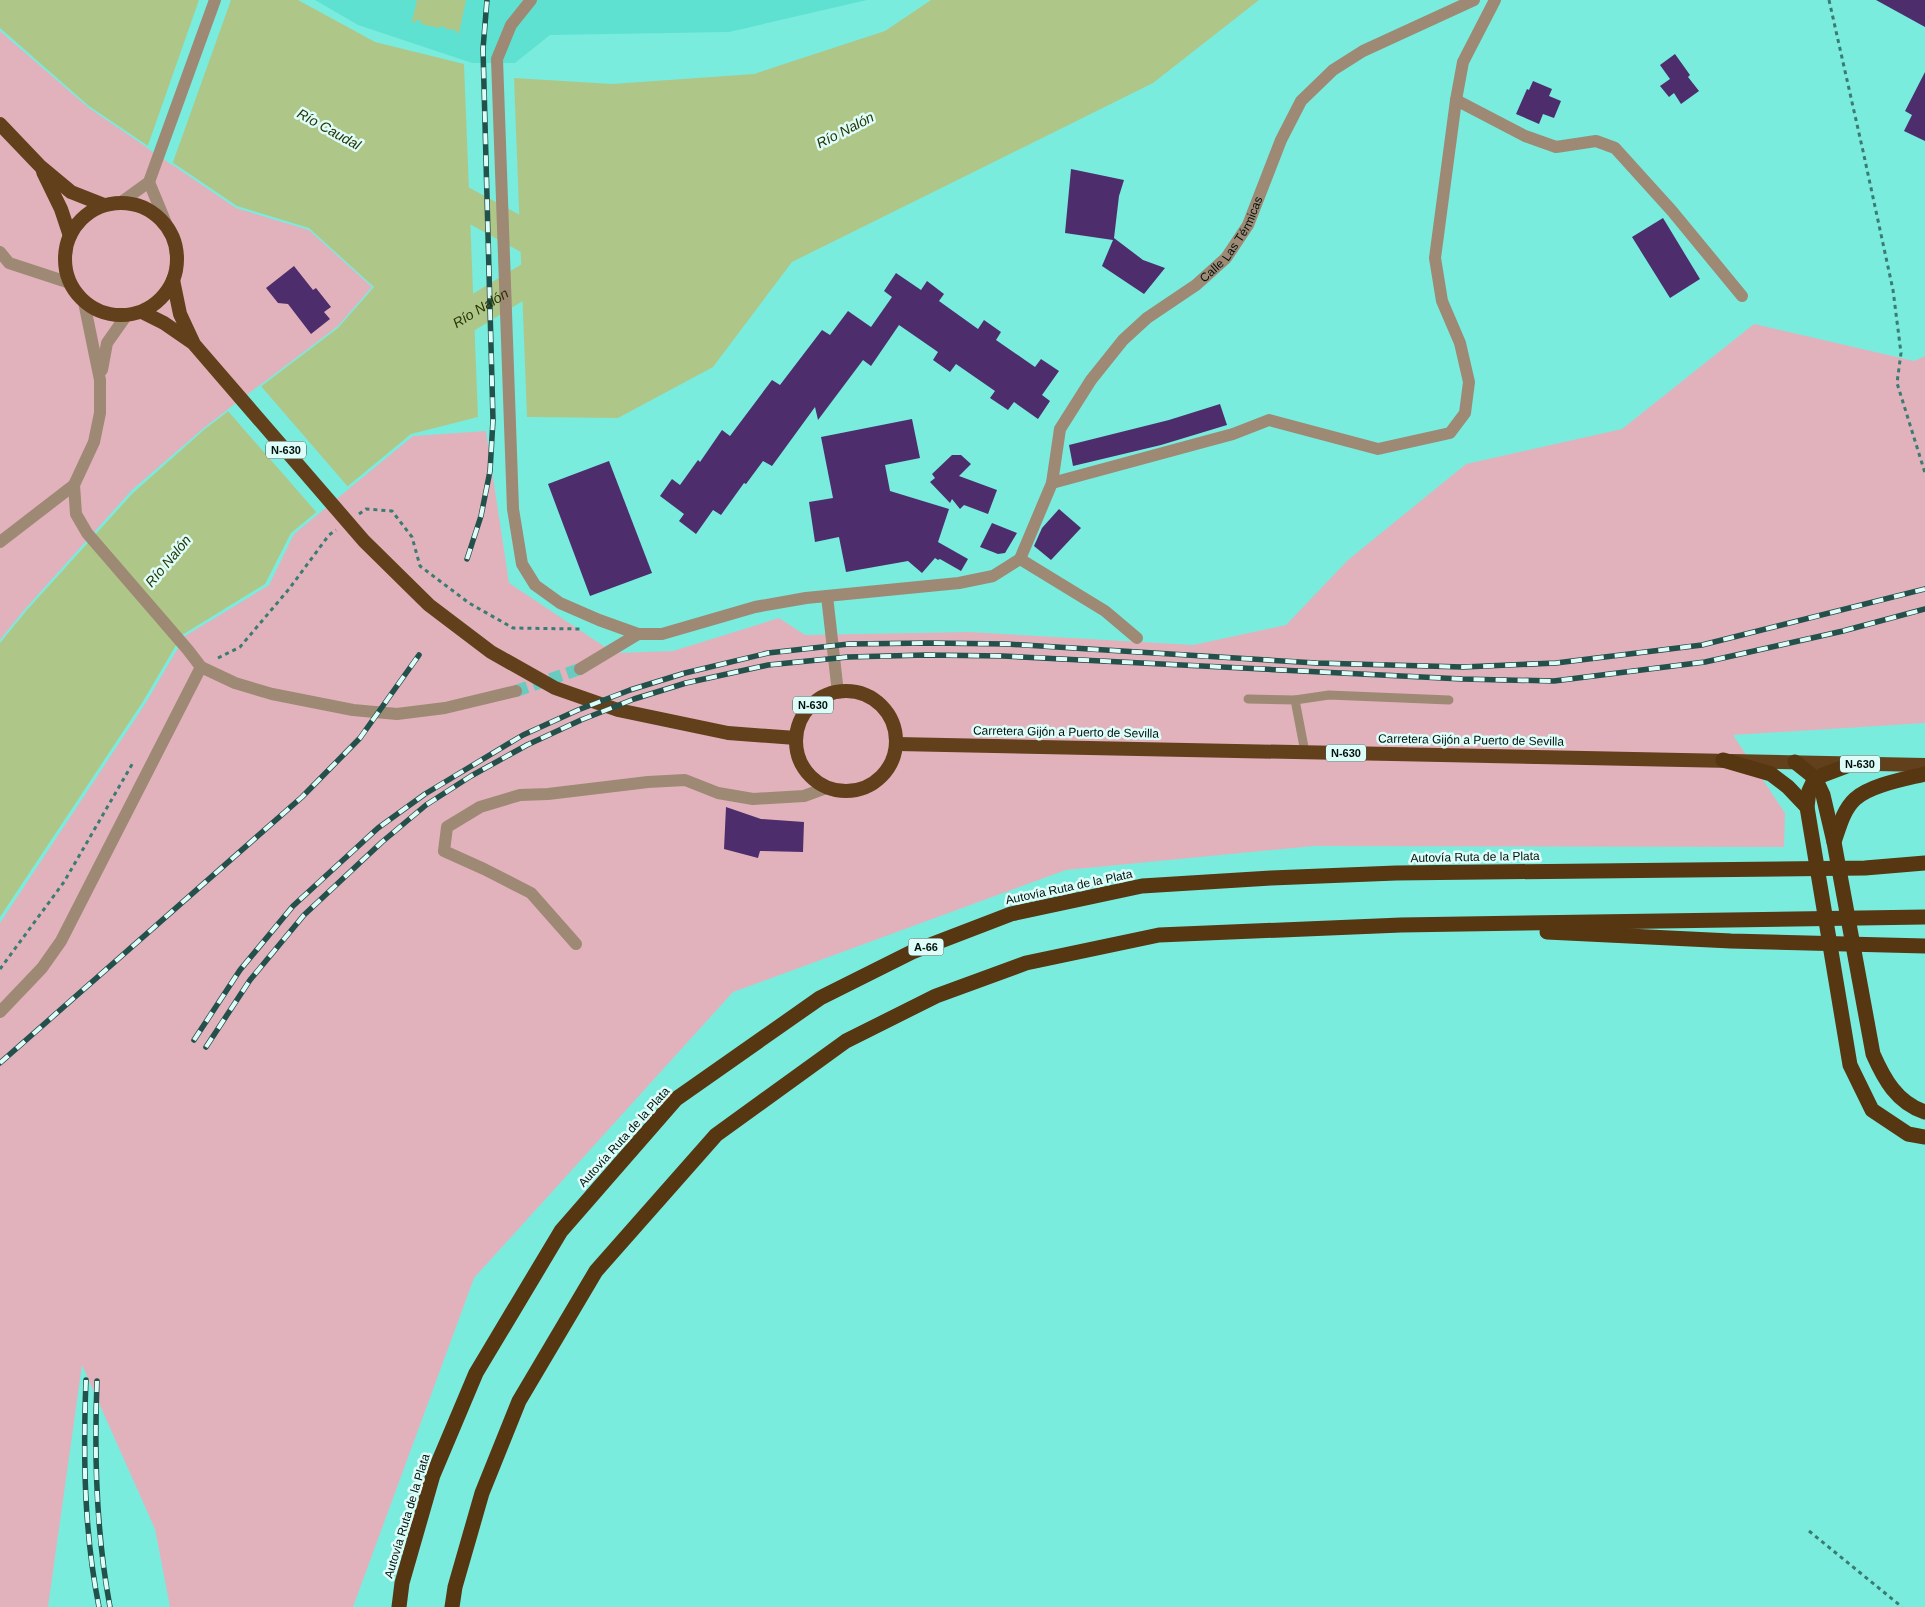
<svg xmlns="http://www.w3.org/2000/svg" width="1925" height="1607" font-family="Helvetica,sans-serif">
<rect width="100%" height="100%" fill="#79ecde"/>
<path fill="#5fe1d2" d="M315 0H867L729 32 550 35 515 63H472L358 25Z"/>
<g fill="#e2b2bc">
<path d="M0 31 89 108 236 208 309 230 372 287 338 326 205 427 132 490 26 608 0 640Z"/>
<path d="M1754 324 1914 361 1925 356V723L1733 735 1785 813 1784 847 1314 846 1066 870 733 992 474 1278 353 1607H170L155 1529 82 1365 48 1607H0V923L145 704 185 636 269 585 294 534 413 436 486 431 509 583 614 653 673 651 779 618 805 635 969 632 1193 645 1286 625 1348 560 1466 464 1622 429Z"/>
</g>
<g fill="#afc689">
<path d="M0 0H298L375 42 464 64 478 417 411 434 291 533 265 584 182 635 142 703 0 917V643L27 610 133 493 205 429 338 328 374 287 309 228 237 206 89 106 0 28Z"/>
<path d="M417 0H466L459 33H456V30L445 29V27L440 26 439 28 421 24V21L416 20 415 23 412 22Z"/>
<path d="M931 0H1259L1153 83 792 262 713 367 618 418 527 417 514 78 612 84 754 74 885 31Z"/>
</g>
<g fill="#79ecde">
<path d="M199 0H231L172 165 147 148Z"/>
<path d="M260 385 349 488 318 514 227 410Z"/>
</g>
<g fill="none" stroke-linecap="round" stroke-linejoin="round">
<g stroke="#afc689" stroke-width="32">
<path d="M431 185 560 255"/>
<path id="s1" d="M436 335 561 259"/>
</g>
</g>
<g fill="#4d2d6c">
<path d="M1876 0H1925V27Z"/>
<path d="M1675 54 1690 75 1688 77 1699 91 1681 104 1674 93 1669 97 1660 86 1670 79 1660 65Z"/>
<path d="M1925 72V141L1904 131 1912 115 1905 111Z"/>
<path d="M1533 81 1552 89 1549 96 1561 101 1554 118 1543 114 1539 124 1516 114 1527 89 1529 90Z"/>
<path d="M1071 169 1124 180 1119 196 1114 238 1143 260 1165 268 1144 294 1102 266 1113 240 1065 233Z"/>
<path d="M1663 218 1700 279 1670 298 1632 237Z"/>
<path d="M294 266 313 290 316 288 331 307 324 312 330 319 311 334 288 304 278 303 266 288Z"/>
<path d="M896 273 921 290 927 281 944 294 939 301 978 329 984 320 1001 332 996 340 1035 367 1041 359 1059 371 1042 395 1050 401 1038 419 1014 402 1008 410 990 398 995 391 956 364 950 372 933 360 938 352 899 325 871 366 863 360 818 420 815 407 772 466 763 461 746 484 744 483 721 515 713 510 696 534 679 521 684 514 660 496 672 479 680 485 698 460 700 462 722 430 730 436 772 380 780 385 822 330 830 335 848 311 871 327 892 297 884 291Z"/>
<path d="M1220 404 1227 425 1161 445 1073 466 1069 445 1169 420Z"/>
<path d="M912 419 920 458 885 465 890 491 949 509 938 542 968 559 961 571 940 559 938 560 935 558 922 573 908 561 846 572 839 537 815 542 809 502 833 498 821 437Z"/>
<path d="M952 455H961L971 464 959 476 997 490 988 514 964 505 960 509 952 499 950 503 930 482 935 478 932 474Z"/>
<path d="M609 461 652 573 590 596 548 484Z"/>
<path d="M1059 509 1081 528 1051 560 1034 546 1042 528Z"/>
<path d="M992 523 1017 533 1005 553 998 554 980 547Z"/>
<path d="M726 807 761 819 804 822 803 852 760 851 758 858 724 849Z"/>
</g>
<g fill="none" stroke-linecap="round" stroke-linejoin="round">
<path stroke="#67cbbf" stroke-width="12" stroke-dasharray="12 6" stroke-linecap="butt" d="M516 691 580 669"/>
<g stroke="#3a7b72" stroke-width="3" stroke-dasharray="4 4" stroke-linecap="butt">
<path d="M1829 0 1863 151 1893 290 1901 353 1897 383 1925 473"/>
<path d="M359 514 366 509 392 511 412 537 420 566 469 603 513 628 580 629"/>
<path d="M218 658 240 647 289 589 329 535 336 530"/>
<path d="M0 969 64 882 134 761"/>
<path d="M1809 1531 1902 1607"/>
</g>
<g stroke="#9e8975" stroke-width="9">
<path d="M1248 699 1295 700 1305 752"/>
<path d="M1295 700 1329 695 1449 700"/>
</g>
<g stroke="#9e8975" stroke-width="12">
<path id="s2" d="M531 0 511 25 497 59 513 509 522 564 535 585 560 603 599 620 638 634H662L755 607 806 598 959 583 993 576 1020 559 1052 483 1060 429 1091 380 1123 340 1147 318 1196 285 1226 258 1248 225 1281 140 1301 101 1333 70 1363 51 1474 0"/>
<path d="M1456 100 1525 136 1556 147 1596 141 1615 148 1672 211 1742 296"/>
<path d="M0 252 9 263 70 283"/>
<path d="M1052 483 1233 434 1269 420 1378 449 1450 433 1465 413 1469 382 1460 343 1442 301 1435 258 1456 100 1463 62 1495 0"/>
<path d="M74 485 76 514 87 533 188 650 201 667 235 683 272 694 353 710 397 714 445 708 516 691"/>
<path d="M1020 559 1105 611 1137 638"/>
<path d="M827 596 838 693"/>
<path d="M580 669 638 634"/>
<path d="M576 944 531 893 484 869 444 851 447 827 480 807 520 795 548 794 648 782 685 780 718 793 753 799 804 796 826 788"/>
<path d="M0 1012 42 968 61 941 201 667"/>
</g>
<g stroke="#9e8975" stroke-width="12">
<path d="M149 182 168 228"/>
<path d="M120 203 149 182 215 0"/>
<path d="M102 370 107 343 126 316"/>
<path d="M0 542 74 485 94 442 100 413V380L84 302"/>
</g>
<g stroke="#62401b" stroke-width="14">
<path d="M0 124 41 167 71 192 104 205"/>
<path d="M43 172 61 209 70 236"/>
<circle cx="121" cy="259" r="56"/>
<path d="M173 280 180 314 193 342"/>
<path d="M142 312 164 323 193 343 364 541 429 605 491 652 555 688 618 710 728 733 796 738"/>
<circle cx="846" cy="741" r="50"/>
<path d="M897 744 1925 765"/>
</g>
<g stroke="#573612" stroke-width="15">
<path d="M1723 760 1771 774 1788 787 1807 807"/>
<path d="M1795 762 1815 778 1823 795 1834 842 1873 1054C1884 1079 1897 1103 1925 1112"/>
<path d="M1852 764 1815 778 1809 791 1807 807 1850 1065 1872 1110 1908 1134 1925 1137"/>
<path d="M1834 842C1839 828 1843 810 1855 799 1870 785 1905 779 1925 774"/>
<path d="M1547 932 1731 941 1925 946"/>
<path d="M399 1607 402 1583 433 1475 476 1373 561 1231 676 1099 820 998 912 952 1011 914 1142 886 1271 878 1396 873 1865 868 1925 863"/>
<path d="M452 1607 455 1587 482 1493 519 1401 596 1271 716 1135 846 1041 936 996 1026 963 1159 935 1401 925 1925 917"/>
</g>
<g stroke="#22504a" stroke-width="5.5">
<g id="rail">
<path d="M467 559 481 516 490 471 493 420 483 49 487 0"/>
<path d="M194 1040 240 970 293 906 378 828 425 794 523 735 578 710 630 690 685 673 768 653 849 644 929 643 1007 644 1316 663 1463 667 1556 663 1702 645 1925 589"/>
<path d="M206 1047 250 980 304 915 382 842 426 805 471 776 527 745 581 720 634 699 686 683 768 665 848 657 926 655 1003 656 1462 679 1554 681 1705 662 1843 631 1925 609"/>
<path d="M0 1063 302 797 360 738 419 655"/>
<path d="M86 1380C83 1456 84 1532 99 1607"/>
<path d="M97 1381C94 1457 96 1532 110 1607"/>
</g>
</g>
<use href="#rail" stroke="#dffdf8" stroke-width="4" stroke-dasharray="11" stroke-linecap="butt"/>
</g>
<g text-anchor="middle" stroke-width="5" stroke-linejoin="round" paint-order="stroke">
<g fill="#dffdf8" stroke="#435956" stroke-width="1">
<rect x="266" y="441.5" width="40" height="17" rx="4"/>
<rect x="793" y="696.5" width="40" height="17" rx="4"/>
<rect x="1326" y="744.5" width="40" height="17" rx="4"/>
<rect x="1840" y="755.5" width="40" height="17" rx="4"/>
<rect x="908.5" y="938.5" width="35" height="17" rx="4"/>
</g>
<g font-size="11" font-weight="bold" fill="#001310">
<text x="286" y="454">N-630</text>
<text x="813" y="709">N-630</text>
<text x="1346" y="757">N-630</text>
<text x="1860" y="768">N-630</text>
<text x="926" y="951">A-66</text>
</g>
<g font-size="12" fill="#001310" stroke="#dffdf8">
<text dy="4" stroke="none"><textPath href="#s2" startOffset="1504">Calle Las Térmicas</textPath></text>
<text transform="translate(1066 732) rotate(1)" y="4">Carretera Gijón a Puerto de Sevilla</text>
<text transform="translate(1471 740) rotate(1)" y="4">Carretera Gijón a Puerto de Sevilla</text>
<text transform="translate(1475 857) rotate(-1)" y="4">Autovía Ruta de la Plata</text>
<text transform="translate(1069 887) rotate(-12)" y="4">Autovía Ruta de la Plata</text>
<text transform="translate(624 1137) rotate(-48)" y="4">Autovía Ruta de la Plata</text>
<text transform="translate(407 1516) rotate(-73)" y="4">Autovía Ruta de la Plata</text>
</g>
<g font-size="14" font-style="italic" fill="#263305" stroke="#dffdf8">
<text transform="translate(329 129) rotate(29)" y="5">Río Caudal</text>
<text transform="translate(845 130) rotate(-27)" y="5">Río Nalón</text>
<text dy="5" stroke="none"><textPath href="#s1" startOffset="52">Río Nalón</textPath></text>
<text transform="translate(168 561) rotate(-50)" y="5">Río Nalón</text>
</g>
</g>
</svg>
